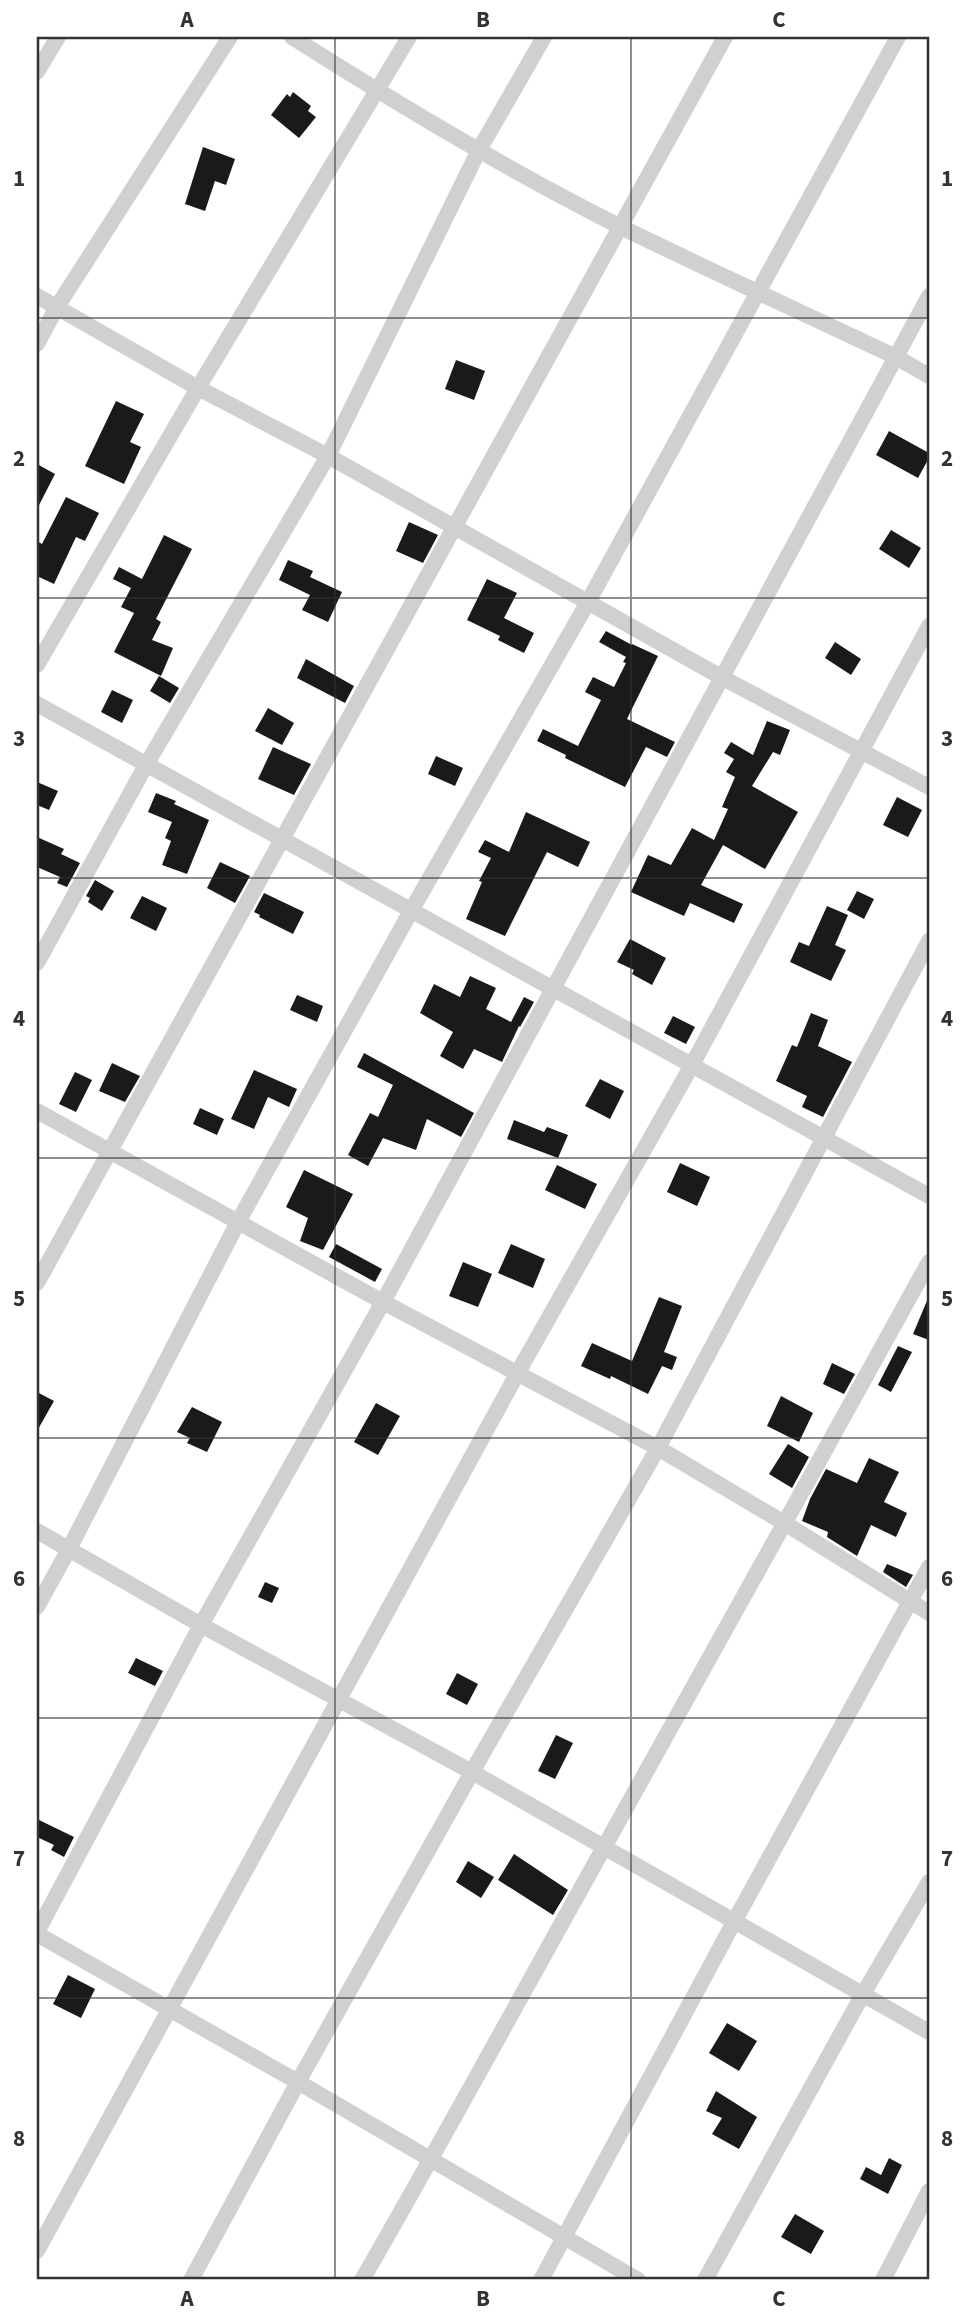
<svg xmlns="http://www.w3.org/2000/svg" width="966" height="2317" font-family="'Source Sans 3',sans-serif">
<rect width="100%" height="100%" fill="#fff"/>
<g fill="#1a1a1a">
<path d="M293 92 311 106 308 111 316 117 299 138 271 115 287 94 290 97Z"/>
<path d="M203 147 235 159 226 185 215 181 205 211 185 204Z"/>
<path d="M456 360 485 371 474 400 445 389Z"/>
<path d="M116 401 144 414 130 442 141 447 124 484 85 466Z"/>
<path d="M889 431 929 453V458L918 478 876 455Z"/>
<path d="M37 464 55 474 37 509Z"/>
<path d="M66 497 99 513 85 541 76 537 54 584 37 576V541L42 544Z"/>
<path d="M409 522 438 535 423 563 396 551Z"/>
<path d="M891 530 921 548 909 568 879 549Z"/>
<path d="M164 535 192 549 156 619 161 622 152 640 173 648 161 676 114 652 134 613 121 607 131 588 113 579 119 567 142 579Z"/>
<path d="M288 560 313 571 310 577 342 592 328 622 302 610 310 595 279 580Z"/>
<path d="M487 579 517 593 504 618 534 633 524 653 498 640 500 636 467 620Z"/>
<path d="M606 631 632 645V644L658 656 627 719 675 742 667 757 646 747 625 787 565 758 566 755 537 741 543 729 578 746 601 700 585 692 593 677 614 687 626 663 623 662 626 657 599 642Z"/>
<path d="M835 642 861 659 851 675 825 658Z"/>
<path d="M306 659 354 686 345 703 297 678Z"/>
<path d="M159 676 179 688 170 703 150 691Z"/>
<path d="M112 690 133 700 122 723 101 712Z"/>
<path d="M268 708 294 723 282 745 255 731Z"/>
<path d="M767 721 790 730 780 755 773 752 752 786 798 812 765 869 723 845 701 885 743 904 734 923 690 903 684 916 631 892 648 855 671 865 692 828 714 840 728 809 722 807 735 777 726 772 734 759 724 753 731 742 753 755Z"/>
<path d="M273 747 311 764 294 795 258 779Z"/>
<path d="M436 756 463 768 455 786 428 774Z"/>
<path d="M37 782 58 791 49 810 37 805Z"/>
<path d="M156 793 176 801 174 804 209 820 187 874 162 865 171 841 165 838 172 822 148 812Z"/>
<path d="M897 797 922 810 908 837 883 825Z"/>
<path d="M526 812 590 842 578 867 547 852 505 936 466 919 482 882 479 881 491 858 478 852 485 840 509 852Z"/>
<path d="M37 837 64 849 61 854 80 863 67 887 57 883 60 877 37 867Z"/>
<path d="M220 862 250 876 235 903 207 888Z"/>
<path d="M95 880 114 891 102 911 88 902 90 898 86 896Z"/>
<path d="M857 891 874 899 864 919 847 910Z"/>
<path d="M264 893 304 912 293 934 259 917 260 915 254 912Z"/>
<path d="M142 896 167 908 156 931 130 918Z"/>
<path d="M827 906 848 915 835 945 846 950 831 981 790 962 799 942 809 946Z"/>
<path d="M630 939 666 958 652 985 632 974 634 970 617 962Z"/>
<path d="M470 976 496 988 486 1009 511 1022 524 997 534 1002 520 1027 519 1026 502 1062 474 1049 463 1069 440 1056 453 1032 420 1013 434 984 460 997Z"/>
<path d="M297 995 323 1006 317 1022 290 1010Z"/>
<path d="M811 1013 828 1020 818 1046 852 1062 823 1117 802 1107 807 1096 776 1081 792 1045 797 1047Z"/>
<path d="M673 1016 695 1027 686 1044 664 1033Z"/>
<path d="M364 1053 474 1113 461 1137 427 1119 416 1150 383 1138 368 1166 348 1155 370 1113 378 1117 393 1085 357 1067Z"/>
<path d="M112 1063 140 1076 125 1102 99 1091Z"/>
<path d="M254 1070 297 1089 289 1107 268 1097 254 1129 231 1119Z"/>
<path d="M75 1072 92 1080 76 1112 59 1104Z"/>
<path d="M600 1079 624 1091 610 1119 585 1106Z"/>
<path d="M200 1108 224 1119 217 1135 193 1124Z"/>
<path d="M514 1120 544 1132 547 1127 568 1135 558 1158 507 1139Z"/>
<path d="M680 1163 710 1177 697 1206 667 1192Z"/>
<path d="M557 1165 597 1184 585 1209 545 1190Z"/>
<path d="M304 1170 353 1194 323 1250 300 1241 308 1218 286 1207Z"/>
<path d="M336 1244 382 1269 375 1282 329 1257Z"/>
<path d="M511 1244 545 1259 533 1288 498 1273Z"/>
<path d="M463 1262 492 1274 478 1307 449 1296Z"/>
<path d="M929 1296V1340L913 1334Z"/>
<path d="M659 1297 682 1306 664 1352 677 1357 672 1370 662 1366 648 1394 611 1376 610 1379 581 1366 592 1343 632 1361Z"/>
<path d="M898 1346 912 1352 891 1392 878 1385Z"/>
<path d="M832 1363 855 1374 844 1394 823 1384Z"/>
<path d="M37 1392 54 1401 37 1431Z"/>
<path d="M781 1396 813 1413 799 1442 767 1426Z"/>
<path d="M376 1403 400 1416 378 1455 354 1442Z"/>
<path d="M192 1407 222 1422 207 1452 187 1443 190 1438 177 1432Z"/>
<path d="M788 1444 809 1457 792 1488 769 1474Z"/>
<path d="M869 1458 899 1472 884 1502 907 1513 896 1537 871 1525 857 1556 827 1537 828 1532 802 1521 810 1499 826 1469 857 1483Z"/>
<path d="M887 1564 913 1575 906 1587 883 1572Z"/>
<path d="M265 1582 279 1588 272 1603 258 1597Z"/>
<path d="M136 1658 163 1671 155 1686 128 1673Z"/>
<path d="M457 1673 478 1684 467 1705 446 1694Z"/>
<path d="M556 1735 573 1743 555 1779 538 1771Z"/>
<path d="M37 1819 74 1837 64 1857 51 1850 54 1845 37 1837Z"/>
<path d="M514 1854 568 1890 553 1915 498 1880Z"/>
<path d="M468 1861 494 1877 481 1898 456 1882Z"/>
<path d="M68 1975 95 1989 81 2018 53 2004Z"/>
<path d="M727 2023 757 2041 739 2071 709 2053Z"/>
<path d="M716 2091 757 2117 739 2149 712 2134 722 2118 706 2111Z"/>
<path d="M889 2158 902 2165 888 2194 860 2179 866 2167 881 2175Z"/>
<path d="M795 2214 824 2231 811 2254 781 2237Z"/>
</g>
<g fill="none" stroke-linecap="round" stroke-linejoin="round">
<g stroke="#d0d0d0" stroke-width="16">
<path d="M292 37C399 105 509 171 623 228 713 272 805 314 896 357L929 376"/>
<path d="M37 72 58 37"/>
<path d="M37 296 198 388 328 456 721 677 929 787"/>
<path d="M37 344 57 307 230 37"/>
<path d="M37 665 198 388 409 37"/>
<path d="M37 704 929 1196"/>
<path d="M37 963 146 765 328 456 479 150 544 37"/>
<path d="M37 1111 383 1302 658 1448 786 1524 929 1613"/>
<path d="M37 1283 725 37"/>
<path d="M37 1531 201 1625 472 1772 929 2032"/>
<path d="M37 1607 69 1549 238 1222 411 911 588 602 898 37"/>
<path d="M37 1932 201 1625 383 1302 929 296"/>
<path d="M37 1934 298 2082 638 2280"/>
<path d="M37 2251 517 1374 692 1065 929 626"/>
<path d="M191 2280 298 2082 472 1772 658 1448 929 941"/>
<path d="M362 2280C444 2138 522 1994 602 1851 711 1654 821 1459 929 1262"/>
<path d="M541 2280 734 1922 929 1567"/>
<path d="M705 2280 863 1994 929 1882"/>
<path d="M883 2280 929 2191"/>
</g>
</g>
<path fill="none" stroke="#333" stroke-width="2" stroke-opacity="0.55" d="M335 37V2280M631 37V2280M37 318H929M37 598H929M37 878H929M37 1158H929M37 1438H929M37 1718H929M37 1998H929"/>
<rect width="966" height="2317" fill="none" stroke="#ffffff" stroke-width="77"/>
<rect x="38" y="38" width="890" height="2240" fill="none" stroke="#333" stroke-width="2.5"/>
<g font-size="23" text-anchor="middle" font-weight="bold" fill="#333">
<text x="187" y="27">A</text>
<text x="483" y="27">B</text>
<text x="779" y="27">C</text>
<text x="19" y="186">1</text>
<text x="947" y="186">1</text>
<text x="19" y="466">2</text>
<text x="947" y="466">2</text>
<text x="19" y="746">3</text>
<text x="947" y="746">3</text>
<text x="19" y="1026">4</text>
<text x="947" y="1026">4</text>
<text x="19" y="1306">5</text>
<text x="947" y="1306">5</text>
<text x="19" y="1586">6</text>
<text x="947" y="1586">6</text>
<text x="19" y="1866">7</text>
<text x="947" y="1866">7</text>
<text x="19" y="2146">8</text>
<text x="947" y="2146">8</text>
<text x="187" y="2306">A</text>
<text x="483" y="2306">B</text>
<text x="779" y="2306">C</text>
</g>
</svg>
